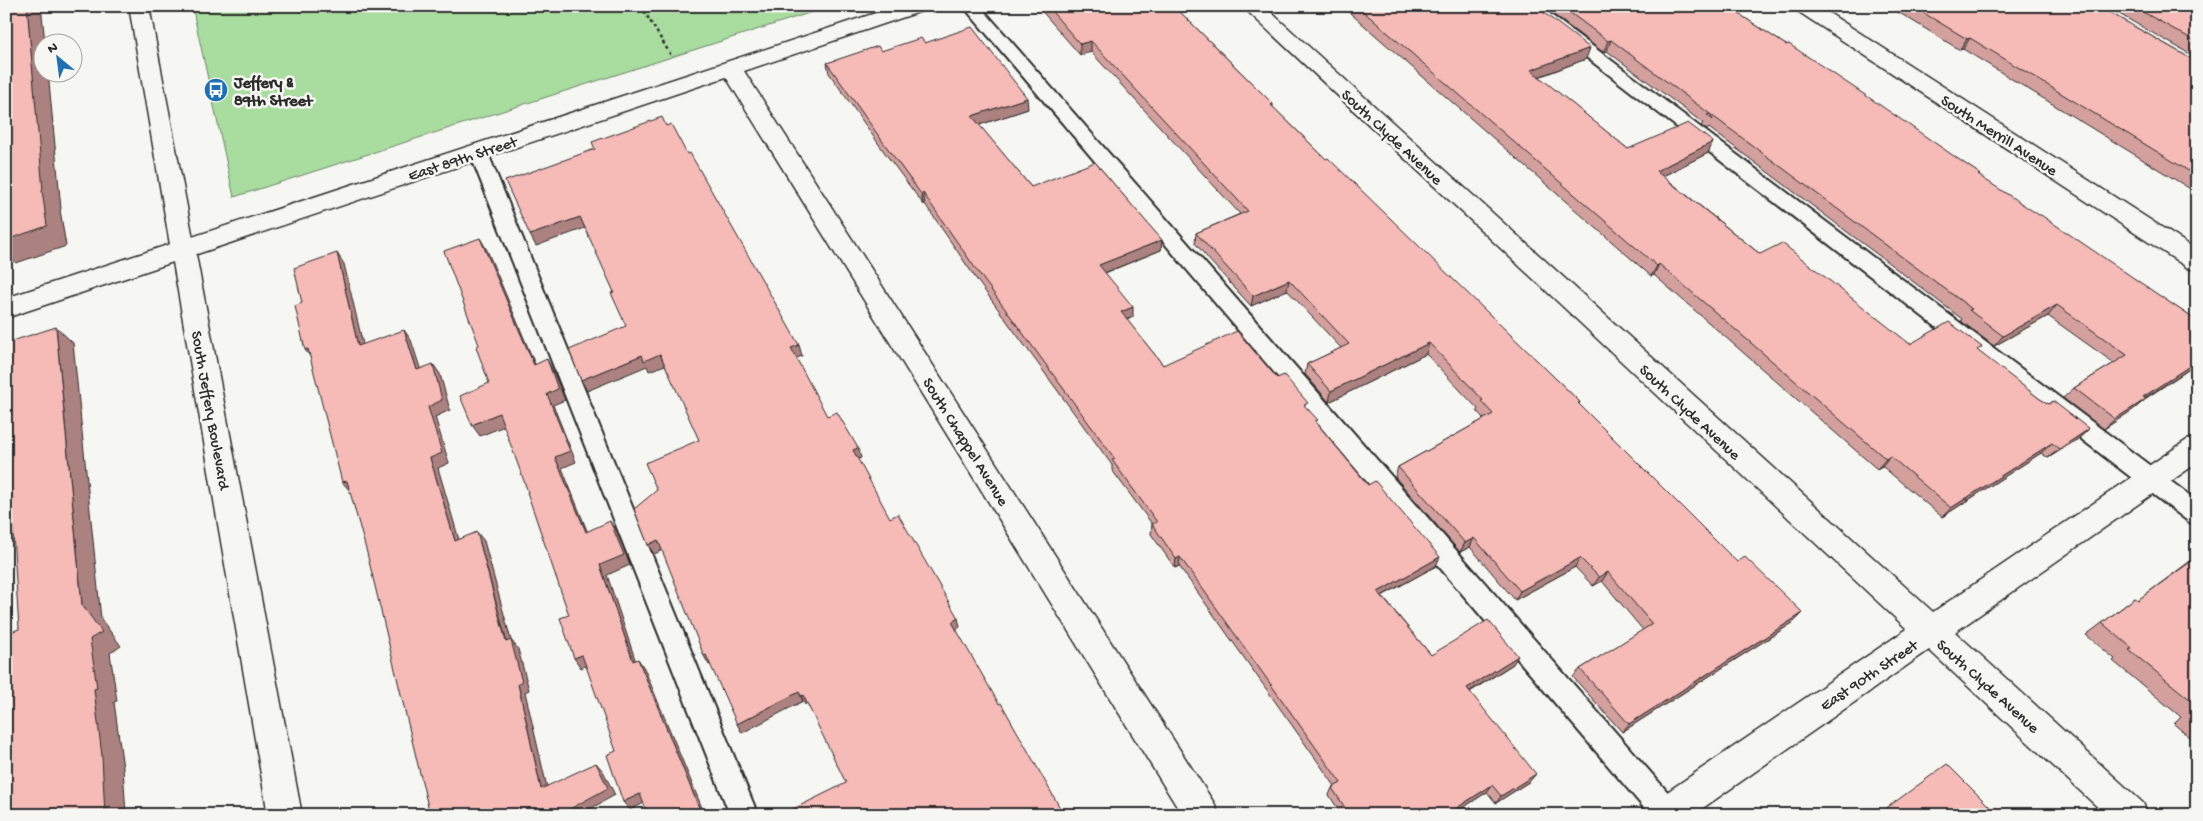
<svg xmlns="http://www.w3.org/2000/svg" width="2203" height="821" font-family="'Gochi Hand',sans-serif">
<rect width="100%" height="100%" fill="#f6f6f2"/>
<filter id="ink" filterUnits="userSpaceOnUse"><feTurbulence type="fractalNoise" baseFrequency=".02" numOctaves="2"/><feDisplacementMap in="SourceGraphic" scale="10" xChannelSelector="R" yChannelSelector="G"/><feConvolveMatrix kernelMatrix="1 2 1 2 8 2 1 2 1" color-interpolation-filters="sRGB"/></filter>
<g filter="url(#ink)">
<path fill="#a9dd9f" stroke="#6a8465" d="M192 6H831L234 197Z"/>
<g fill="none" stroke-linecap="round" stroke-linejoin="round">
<g stroke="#2b2b2b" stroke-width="4">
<g id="service">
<path d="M963 6H980L1679 805 1683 815H1650Z"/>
<path d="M1520 6H1539L2197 501V525L2189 522Z"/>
<path d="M478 145 485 147 487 151 758 815H730L469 151 471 147Z"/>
</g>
</g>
<g stroke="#2b2b2b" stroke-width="3">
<g id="minor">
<path d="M897 6H928L925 10 744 71 1214 803 1219 815H1182L726 77 6 318V298Z"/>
<path d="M1242 6H1264L1933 612 2187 440 2197 437V463L1955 632 2143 803 2148 815H2106L1929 650 1693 815H1646L1651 803 1907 629Z"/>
<path d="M1793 6H1818L2197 250V271L2188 268 1796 10Z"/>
</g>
</g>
<g stroke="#2b2b2b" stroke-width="3">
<path id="secondary" d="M129 6H149L302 815H268Z"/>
</g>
<path stroke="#2b2b2b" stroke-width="2.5" stroke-dasharray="3 3" stroke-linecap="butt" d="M641 6 672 57"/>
<use href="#service" fill="#f6f6f2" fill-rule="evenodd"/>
<use href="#minor" fill="#f6f6f2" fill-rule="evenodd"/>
<use href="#secondary" fill="#f6f6f2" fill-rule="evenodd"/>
</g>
<g fill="#d4a09d" stroke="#2b2b2b">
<path d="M1040 6H1174L1273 104V107L1326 159 1580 402 1579 404 1794 622 1622 732 1573 677 1580 669 1643 630 1602 581 1593 586 1575 567 1515 600 1470 547 1460 552 1395 477 1398 467 1484 419 1477 411 1478 409 1426 354 1329 402 1305 374 1307 364 1341 348 1287 290 1251 306 1210 261 1195 243 1196 233 1240 214 1091 52 1080 55 1040 9Z"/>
<path d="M1342 6H1535L1586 59 1539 77 1628 149 1713 142 1708 153 1663 176 1760 254 1910 344 1978 352 2040 399 2089 429 2078 439 2048 458 2041 453 1942 517 1882 466 1877 469 1654 275 1651 276Z"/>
<path d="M1542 6H1727L1980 174 1979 176 2197 321V364L2145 399H2146L2134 409 2104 429 2063 398 2074 388 2114 363 2048 316 1994 346 1961 321 1962 319 1894 267 1709 128 1707 130 1701 126 1703 123 1607 51 1603 52Z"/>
<path d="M1894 6H2098L2197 62V193L1963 49 1960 50 1898 12 1899 9Z"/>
<path d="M2105 6H2197V58Z"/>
<path d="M925 43 1028 109 979 125 1031 187 1162 240 1161 250 1105 273 1133 317 1127 320 1163 365 1277 378 1307 408 1317 423 1436 566 1382 596 1431 655 1513 664 1470 692 1530 781 1496 803 1487 792 1452 815H1342L1329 795 1332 788 1335 786 1179 566 1175 568 1151 534 1152 524 1112 470V465L979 283 925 204H923L885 153 829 73 827 63 881 51Z"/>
<path d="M2197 556V744L2174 724 2181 717 2113 661 2115 659 2086 635 2135 598 2138 600Z"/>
</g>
<g fill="#ac8280" stroke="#2b2b2b">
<path d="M27 6H41L45 42H42V72H48L61 209 60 210 66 246 16 263 6 254V240L42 190Z"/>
<path d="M1970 38 1963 49 1960 50 1967 39Z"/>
<path d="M1611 40 1607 51 1603 52 1608 41Z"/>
<path d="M1091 41V52L1080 55V44Z"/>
<path d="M1590 48 1586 59 1527 81 1531 70Z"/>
<path d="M1027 98 1028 109 973 127 972 116Z"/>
<path d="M1713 142 1708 153 1651 182 1656 171Z"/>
<path d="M923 193 925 204H923L921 194Z"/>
<path d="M580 217 585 228 536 246 530 235Z"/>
<path d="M480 238 487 250 540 376 534 365Z"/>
<path d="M1162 240 1161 250 1099 275V265Z"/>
<path d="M337 253 344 264 366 357 358 346Z"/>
<path d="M1659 264 1654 275 1651 276 1657 266Z"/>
<path d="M1289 280 1287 290 1251 306 1253 296Z"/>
<path d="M2057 305 2048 316 1994 346 2003 336Z"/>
<path d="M1133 307V317L1120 322 1121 312Z"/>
<path d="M56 327 73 343 101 619 121 646 110 653 117 701 114 702 123 768 126 815H105L94 689 82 605Z"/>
<path d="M404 330 411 340 424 380 417 370Z"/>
<path d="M1429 343 1426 354 1329 402 1331 391Z"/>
<path d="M799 345 802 356 794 359 791 348Z"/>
<path d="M308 349 313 360 305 350Z"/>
<path d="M660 354 665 365 649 371 647 366 587 391 581 380 642 355Z"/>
<path d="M547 359 553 371 565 400 553 405 576 462 562 468 592 543 586 532 555 457 547 394Z"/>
<path d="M2197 361V364L2131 407 2143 397Z"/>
<path d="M433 364 440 374 450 410 435 417 449 463 438 468 462 550 455 541 430 458 428 407Z"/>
<path d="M2146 399 2134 409 2104 429 2115 419Z"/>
<path d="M499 413 507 425 480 436 472 425Z"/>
<path d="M2089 429 2078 439 2048 458 2059 449Z"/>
<path d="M2052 443 2041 453 1942 517 1951 508Z"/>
<path d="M858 448 861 458 856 460 853 450Z"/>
<path d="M1890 456 1882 466 1877 469 1886 459Z"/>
<path d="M347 481 351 492 342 482Z"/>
<path d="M610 521 617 532 630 565 607 575 639 671 633 661 600 565Z"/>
<path d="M477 532 484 541 511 640 518 649 529 690 525 692 549 796 541 789 518 684Z"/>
<path d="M1474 538 1470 547 1460 552 1465 543Z"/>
<path d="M658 540 663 550 654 554 648 545Z"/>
<path d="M1180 557 1179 566 1175 568 1176 559Z"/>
<path d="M1440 557 1436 566 1374 600 1378 592Z"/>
<path d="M1580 558 1575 567 1515 600 1520 591Z"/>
<path d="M1608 572 1602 581 1593 586 1599 577Z"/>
<path d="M1803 613 1794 622 1622 732 1629 724Z"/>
<path d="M958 618 960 627 954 631 952 622Z"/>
<path d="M582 655 589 664 581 668 574 658Z"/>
<path d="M706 655 712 664 709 665 704 656Z"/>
<path d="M1518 656 1513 664 1462 696 1467 688Z"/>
<path d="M638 659 644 668 705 815H702Z"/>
<path d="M799 692 803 701 742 733 737 724Z"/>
<path d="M803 695 807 703 805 705 801 696Z"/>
<path d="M596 763 603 771 615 795 579 815H559Z"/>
<path d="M1536 774 1530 781 1496 803 1501 796Z"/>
<path d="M1492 785 1487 792 1452 815H1446Z"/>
<path d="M640 794 646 802 630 810 623 802Z"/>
</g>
<g fill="#f6bab7" stroke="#2b2b2b">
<path d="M6 6H27L43 190H42L47 226 6 240Z"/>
<path d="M1047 6H1174L1273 104 1271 105 1326 159 1328 158 1580 402 1578 403 1737 562 1745 557 1803 613 1629 724 1580 669 1652 624 1608 572 1599 577 1580 558 1520 591 1474 538 1465 543 1398 467 1493 414 1481 401 1483 400 1429 343 1331 391 1307 364 1349 344 1289 280 1253 296 1211 250 1196 233 1248 211 1091 41 1080 44Z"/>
<path d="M1357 6H1535L1590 48 1531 70 1628 149 1688 123 1713 142 1656 171 1760 254 1782 243 1910 344 1949 322 1982 347 1977 350 2040 399 2049 404 2053 401 2089 429 2059 449 2052 443 1951 508 1890 456 1886 459 1659 264 1657 266Z"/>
<path d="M1561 6H1727L1786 45 1789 44 1877 103 1980 174 1978 175 2039 215H2041L2197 321V361L2143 397 2146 399 2115 419 2074 388 2127 355 2057 305 2003 336 1969 310 1972 309 1902 257 1710 114 1713 120 1707 115 1710 114 1611 40 1608 41Z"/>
<path d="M1912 6H2098L2197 62V176L1970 38 1967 39Z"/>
<path d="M2132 6H2197V42Z"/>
<path d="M972 27 1027 98 972 116 1031 187 1095 162 1162 240 1099 265 1133 307 1121 312 1163 365 1237 331 1277 378 1284 375 1308 403 1304 405 1318 420 1315 421 1368 485 1375 481 1440 557 1378 592 1431 655 1488 620 1518 656 1467 688 1536 774 1501 796 1492 785 1446 815H1350L1332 788 1341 783 1180 557 1176 559 1152 524 1157 522 1112 460 1115 459 978 272 923 193 921 194 883 142 827 63 878 46 881 51 921 38 925 43Z"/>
<path d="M662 117 666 126 671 124 687 154 690 153 799 345 791 348 827 416 837 412 858 448 853 450 890 518 898 514 958 618 952 622 999 704 1001 703 1064 815H781L846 783 803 695 801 696 799 692 737 724 706 655 704 656 658 540 648 545 634 509 657 490 645 463 699 440 660 354 644 361 642 355 581 380 569 350 626 326 611 293 614 292 580 217 530 235 505 181 595 149 592 142Z"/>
<path d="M480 238 534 365 547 359 558 389 547 394 570 451 555 457 586 532 610 521 624 555 600 565 633 661 638 659 702 815H648L640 794 623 802 607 755 616 751 582 655 574 658 560 618 569 615 527 492H528L499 413 472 425 460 396 489 383 476 347 479 345 444 251Z"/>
<path d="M337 253 358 346 404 330 417 370 433 364 442 400 428 407 442 453 430 458 455 541 477 532 506 642 511 640 522 682 518 684 541 789 596 763 608 788 559 815H430L367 553 347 481 342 482 308 349 305 350 295 306 302 303 294 268Z"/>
<path d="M56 327 82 605 102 632 90 639 97 688 94 689 102 756 105 815H6V634L19 629 9 470 6 393V343Z"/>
<path d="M2197 557V705L2129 650 2132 648 2102 623 2135 598 2138 600Z"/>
<path d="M2197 709V718L2192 714Z"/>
<path d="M1947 764 1998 815H1877Z"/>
</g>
</g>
<defs>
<g id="bus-disc" transform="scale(1.25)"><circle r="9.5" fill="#1f6fb2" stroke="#f6f6f2"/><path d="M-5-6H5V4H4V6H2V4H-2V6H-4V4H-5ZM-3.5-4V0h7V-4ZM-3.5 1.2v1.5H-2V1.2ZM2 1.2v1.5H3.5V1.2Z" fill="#fff"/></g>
</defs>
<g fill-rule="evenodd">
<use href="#bus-disc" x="216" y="90"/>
</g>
<g text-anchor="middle" stroke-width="5" stroke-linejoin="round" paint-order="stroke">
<g font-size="16" font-weight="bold" fill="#2b2b2b" stroke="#f6f6f2" text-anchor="start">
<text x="234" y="87">Jeffery &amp;<tspan x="234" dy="18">89th Street</tspan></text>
</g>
<g font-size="16" fill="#2b2b2b" stroke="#f6f6f2">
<text transform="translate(2000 134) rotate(33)" y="6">South Merrill Avenue</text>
<text transform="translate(1393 136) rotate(43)" y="6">South Clyde Avenue</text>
<text transform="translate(462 157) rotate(-18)" y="6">East 89th Street</text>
<text transform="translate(212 410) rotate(80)" y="6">South Jeffery Boulevard</text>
<text transform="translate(1691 411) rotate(43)" y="6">South Clyde Avenue</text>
<text transform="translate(967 441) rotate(58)" y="6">South Chappel Avenue</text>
<text transform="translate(1868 674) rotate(-34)" y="6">East 90th Street</text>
<text transform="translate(1989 685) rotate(42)" y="6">South Clyde Avenue</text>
</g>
</g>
<rect width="2203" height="821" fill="none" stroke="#f6f6f2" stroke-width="25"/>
<rect x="12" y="12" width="2178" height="796" fill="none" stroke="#2b2b2b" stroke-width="2" filter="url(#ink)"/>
<g transform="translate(58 58) rotate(331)"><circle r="24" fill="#f6f6f2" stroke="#a5a5a2"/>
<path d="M0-4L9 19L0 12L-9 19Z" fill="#1f6fb2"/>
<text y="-8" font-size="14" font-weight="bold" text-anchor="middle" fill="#2b2b2b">N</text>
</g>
</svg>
